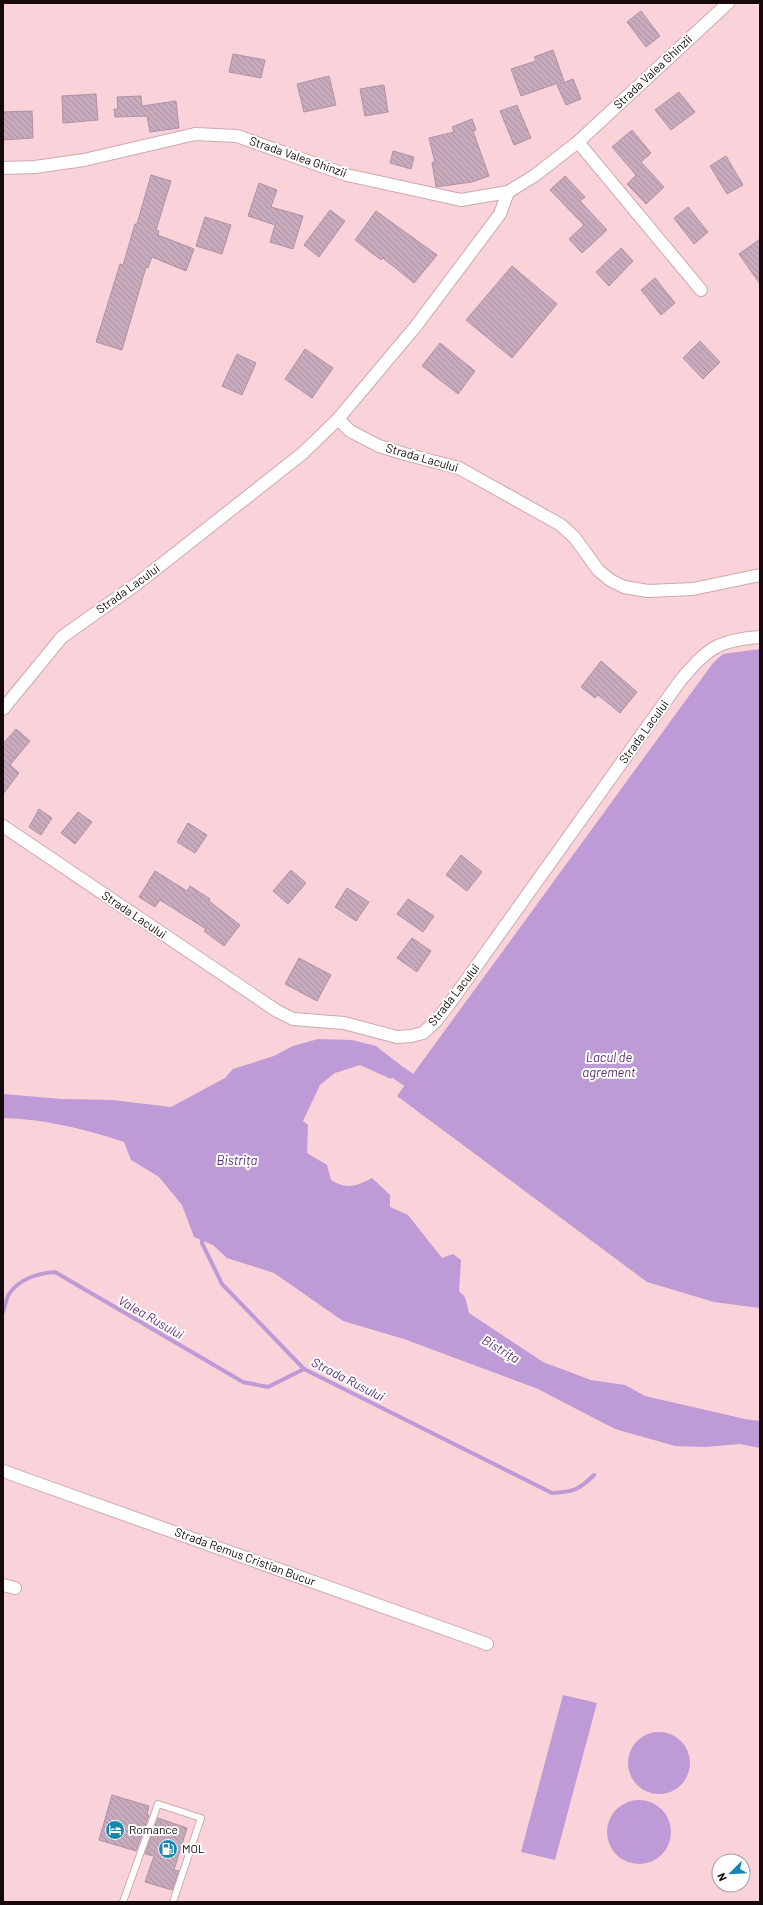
<svg xmlns="http://www.w3.org/2000/svg" width="763" height="1905" font-family="Barlow,sans-serif">
<defs>
<pattern id="building-back-hatch" width="6" height="6" patternUnits="userSpaceOnUse"><rect width="6" height="6" fill="#c8aabd"/><path d="M-1 5l2 2M0 0l6 6M5-1l2 2" fill="none" stroke="#ab91a1"/></pattern>
</defs>
<rect width="100%" height="100%" fill="#f9d3d9"/>
<g fill="#be9ad6">
<path d="M760 649V1308L714 1302 647 1282 397 1096 713 663 723 654Z"/>
<path d="M318 1039 352 1040 376 1046 399 1064 391 1079 360 1065 335 1073 320 1085 303 1121 308 1125 307 1153 327 1165 331 1180C347 1190 357 1186 372 1178L390 1195V1207L408 1215 442 1258 453 1254 461 1260 459 1291 465 1297 469 1313 543 1362 591 1380 625 1385 645 1396 745 1419 760 1421V1448L740 1444 705 1447 675 1446 615 1429 538 1389 404 1339 343 1321 274 1273 227 1258 213 1245 194 1237 182 1205 159 1177 131 1160 124 1142C86 1129 43 1119 3 1118V1094L62 1099 112 1100 171 1107 225 1078 233 1069 274 1056 293 1046Z"/>
<path d="M563 1695 597 1703 555 1860 521 1852Z"/>
<circle cx="659" cy="1763" r="31"/>
<circle cx="639" cy="1832" r="32"/>
</g>
<g fill="none" stroke-linecap="round" stroke-linejoin="round">
<g stroke="#be9ad6" stroke-width="4">
<path d="M202 1236V1243L222 1284 304 1369 552 1493C573 1492 579 1490 594 1475"/>
<path d="M3 1312C5 1306 6 1299 9 1294 19 1279 38 1273 55 1272L243 1382 268 1387 304 1369"/>
</g>
<path stroke="#be9ad6" stroke-width="15" d="M378 1059 409 1080"/>
</g>
<g fill="url(#building-back-hatch)" stroke="#b092a5">
<path d="M641 11 660 36 646 47 627 22Z"/>
<path d="M553 50 564 81 521 96 511 69 536 61 534 57Z"/>
<path d="M233 54 265 60 261 78 229 72Z"/>
<path d="M329 76 336 105 304 112 297 84Z"/>
<path d="M573 79 581 99 566 105 557 85Z"/>
<path d="M384 85 388 112 365 116 360 89Z"/>
<path d="M679 92 695 112 671 130 655 110Z"/>
<path d="M96 94 98 120 63 123 62 96Z"/>
<path d="M141 96 142 106 176 101 179 128 150 132 147 116 115 117 114 109H118L117 97Z"/>
<path d="M517 105 531 138 514 145 500 111Z"/>
<path d="M32 111 33 138 3 140V112Z"/>
<path d="M472 119 476 130 473 131 489 176 472 182 436 187 432 162 435 163 429 138 454 132 452 127Z"/>
<path d="M632 130 651 153 641 162 664 187 646 204 627 184 636 175 612 147Z"/>
<path d="M393 151 414 157 411 169 390 163Z"/>
<path d="M726 156 743 185 727 194 710 166Z"/>
<path d="M151 175 171 181 156 230 159 231 158 235 194 249 186 271 152 257 148 268 146 267 122 350 96 342 120 264 123 265 135 224H137Z"/>
<path d="M565 176 585 197 580 201 607 230 582 253 569 239 584 225 550 190Z"/>
<path d="M259 183 277 190 271 207 303 216 293 249 270 242 275 225 248 216Z"/>
<path d="M688 207 708 232 694 244 674 218Z"/>
<path d="M330 210 345 221 319 257 304 245Z"/>
<path d="M376 211 437 255 414 283 383 258 381 260 355 240Z"/>
<path d="M205 217 231 225 222 254 196 246Z"/>
<path d="M760 239V284L739 254Z"/>
<path d="M621 248 633 261 609 286 596 272Z"/>
<path d="M512 266 557 304 512 358 466 320Z"/>
<path d="M655 278 675 303 661 315 641 290Z"/>
<path d="M700 341 720 362 703 379 683 358Z"/>
<path d="M440 343 475 371 458 394 422 366Z"/>
<path d="M305 349 333 368 312 398 285 379Z"/>
<path d="M237 354 256 363 242 395 222 386Z"/>
<path d="M601 661 637 692 620 713 598 695 595 698 581 687Z"/>
<path d="M16 729 30 741 10 765 19 773 3 794V744Z"/>
<path d="M39 809 52 818 41 835 29 827Z"/>
<path d="M78 812 92 822 75 844 61 833Z"/>
<path d="M188 823 207 835 195 853 177 842Z"/>
<path d="M461 855 482 872 467 891 446 875Z"/>
<path d="M291 870 306 883 288 904 273 891Z"/>
<path d="M155 871 187 891 190 886 210 899 209 901 240 925 224 946 204 931 206 929 160 900 155 907 139 897Z"/>
<path d="M347 888 369 902 356 921 335 907Z"/>
<path d="M408 899 434 916 423 932 397 914Z"/>
<path d="M412 938 431 951 417 972 397 958Z"/>
<path d="M299 958 331 975 317 1001 285 984Z"/>
<path d="M112 1795 149 1806 147 1815H149L136 1851 99 1840Z"/>
<path d="M158 1818 187 1828 174 1870 179 1871 172 1890 145 1882 154 1856 145 1854Z"/>
</g>
<g fill="none" stroke-linecap="round" stroke-linejoin="round">
<g stroke="#cea9af" stroke-width="8">
<path id="service" d="M123 1902 158 1804 201 1818 173 1902"/>
</g>
<g stroke="#cea9af" stroke-width="14">
<g id="minor">
<path d="M578 142 701 290"/>
<path d="M3 168 35 167 84 160 195 134 237 136 347 175 461 200 508 192 534 176 578 142 728 3"/>
<path d="M338 419 350 431 379 446 405 454 459 468 561 525 575 538 598 570 610 580 624 587 648 591 693 589 760 575"/>
<path d="M3 709 62 637 138 583 303 453 338 419 416 326 500 214 508 192"/>
<path d="M3 826 277 1011 293 1019 344 1023 397 1037 411 1036 423 1033 436 1021 450 1003 680 681C707 649 717 640 760 637"/>
<path d="M3 1471 487 1644"/>
<path d="M3 1585 15 1588"/>
</g>
</g>
<use href="#service" stroke="#fff" stroke-width="6"/>
<use href="#minor" stroke="#fff" stroke-width="12"/>
</g>
<defs>
<g id="hotel-disc" transform="scale(1)"><circle r="9.5" fill="#1787ad" stroke="#fff"/><path d="M-6-4.5h1.5V1H6V5H4.5V3h-9V5H-6ZM-4 0a1.8 1.8 0 1 1 3.6 0ZM.5 0V-2.5h3Q6-2.5 6 0Z" fill="#fff"/></g>
<g id="fuel-disc" transform="scale(1)"><circle r="9.5" fill="#1787ad" stroke="#fff"/><path d="M-5.5-6h7V0h2V4h1.3V-2.5L3-4.5l.8-.8L6-3V5H2.5V1h-1V6h-7ZM-4.2-4.7v3.2H.2V-4.7Z" fill="#fff"/></g>
</defs>
<g fill-rule="evenodd">
<use href="#hotel-disc" x="115" y="1830"/>
<use href="#fuel-disc" x="168" y="1849"/>
</g>
<g text-anchor="middle" stroke-width="4" stroke-linejoin="round" paint-order="stroke">
<g font-size="12" fill="#15090b" stroke="#fff">
<text transform="translate(653 72) rotate(-43)" y="4">Strada Valea Ghinzii</text>
<text transform="translate(298 157) rotate(19)" y="4">Strada Valea Ghinzii</text>
<text transform="translate(422 458) rotate(16)" y="4">Strada Lacului</text>
<text transform="translate(128 589) rotate(-36)" y="4">Strada Lacului</text>
<text transform="translate(644 732) rotate(-54)" y="4">Strada Lacului</text>
<text transform="translate(134 915) rotate(34)" y="4">Strada Lacului</text>
<text transform="translate(454 995) rotate(-52)" y="4">Strada Lacului</text>
<text transform="translate(245 1557) rotate(20)" y="4">Strada Remus Cristian Bucur</text>
</g>
<g font-size="12" fill="#15090b" stroke="#fff" text-anchor="start">
<text x="129" y="1834">Romance</text>
<text x="182" y="1853">MOL</text>
</g>
<g font-size="13" font-style="italic" fill="#5d3078" stroke="#fff">
<text x="609" y="1062">Lacul de<tspan x="609" dy="15">agrement</tspan></text>
<text x="237" y="1165">Bistrița</text>
<text transform="translate(151 1317) rotate(30)" y="5">Valea Rusului</text>
<text transform="translate(501 1349) rotate(31)" y="5">Bistrița</text>
<text transform="translate(348 1379) rotate(27)" y="5">Strada Rusului</text>
</g>
</g>
<rect width="763" height="1905" fill="none" stroke="#15090b" stroke-width="8"/>
<g transform="translate(731 1873) rotate(246)"><circle r="19" fill="#ffffff" stroke="#a19d9d"/>
<path d="M0-3L7 15L0 10L-7 15Z" fill="#1787ad"/>
<text y="-6" font-size="11" font-weight="bold" text-anchor="middle" fill="#15090b">N</text>
</g>
</svg>
